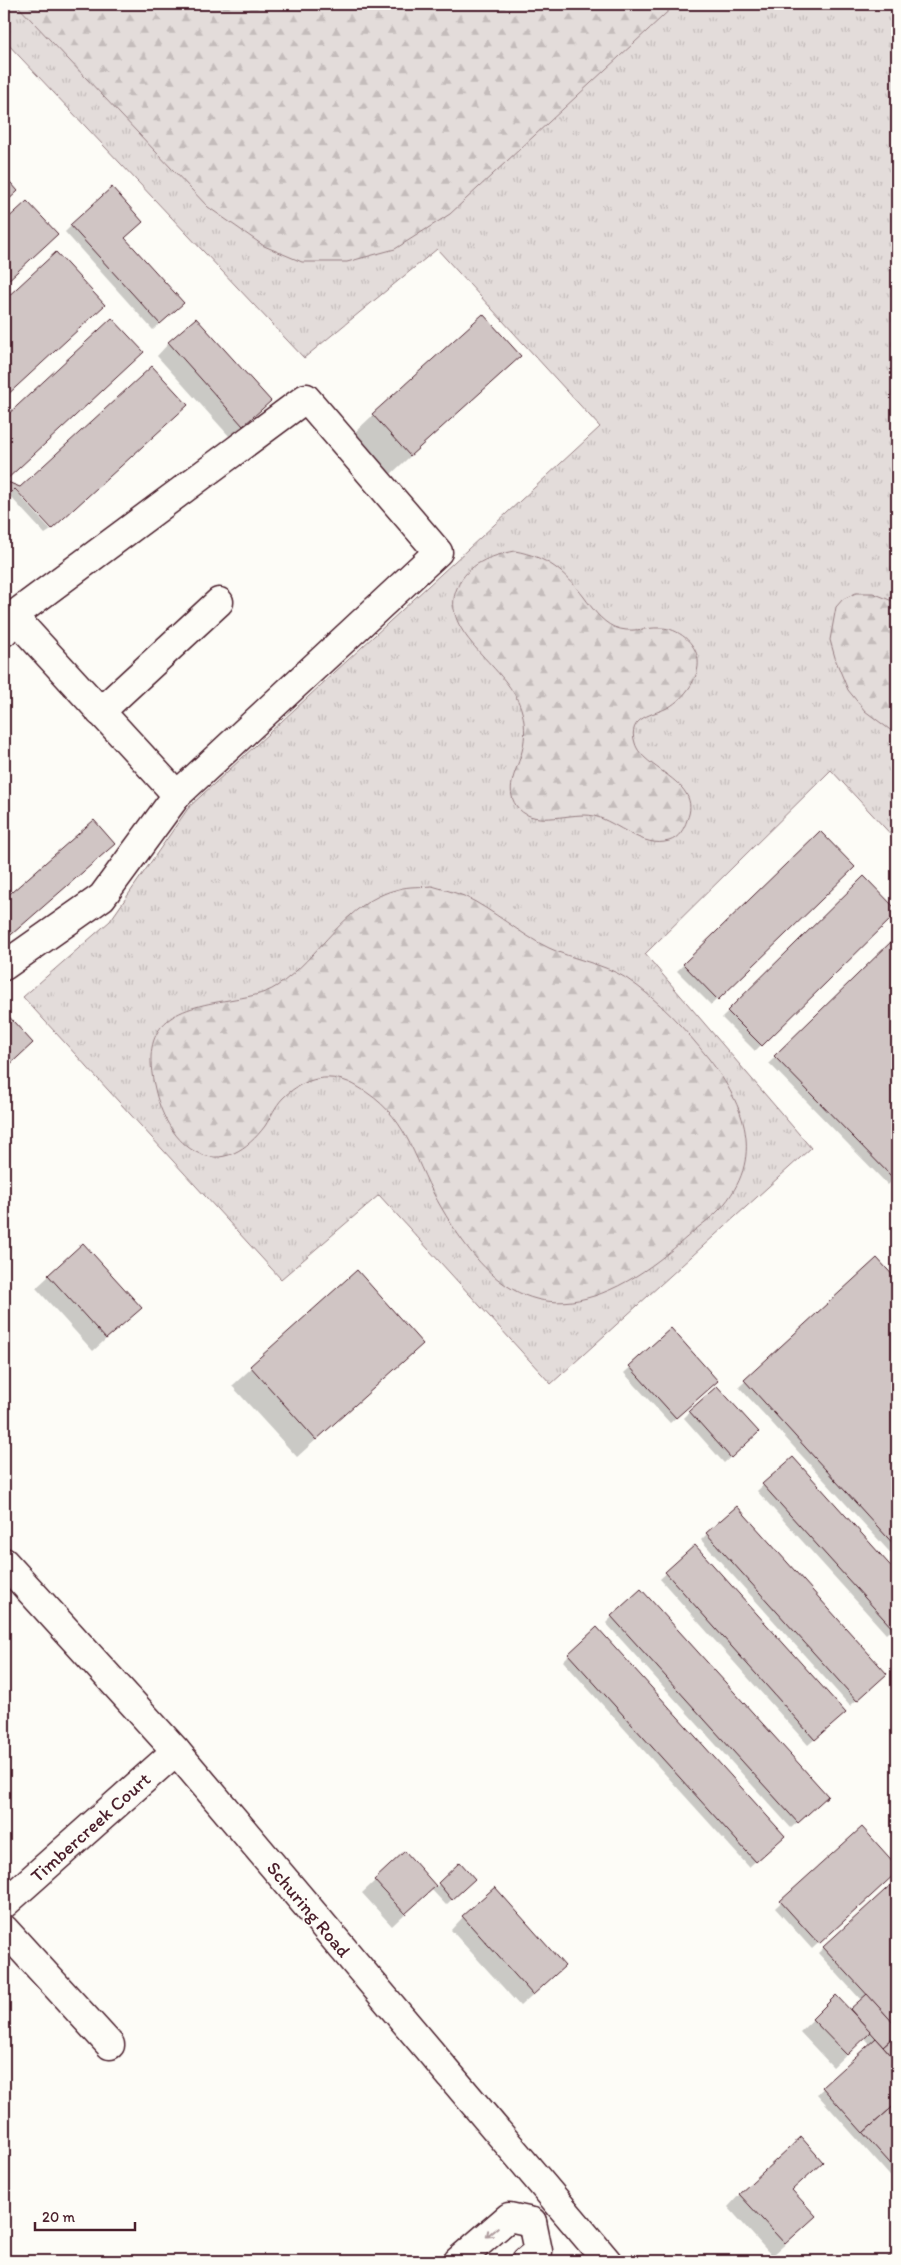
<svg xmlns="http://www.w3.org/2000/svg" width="901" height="2265" font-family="Itim,sans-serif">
<defs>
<pattern id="grass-tufts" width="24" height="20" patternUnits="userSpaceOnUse" patternTransform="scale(1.25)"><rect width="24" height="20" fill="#e3dcda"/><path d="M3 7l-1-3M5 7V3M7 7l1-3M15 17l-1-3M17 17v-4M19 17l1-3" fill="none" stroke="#c4bcbb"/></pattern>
<pattern id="forest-firs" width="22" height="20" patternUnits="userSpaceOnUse" patternTransform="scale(1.25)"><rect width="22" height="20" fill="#e3dcda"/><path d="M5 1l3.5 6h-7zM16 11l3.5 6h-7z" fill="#c4bcbb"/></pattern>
</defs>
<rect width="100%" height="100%" fill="#fdfcf7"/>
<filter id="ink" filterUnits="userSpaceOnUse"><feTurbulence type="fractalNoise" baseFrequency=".02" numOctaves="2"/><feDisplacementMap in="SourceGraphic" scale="10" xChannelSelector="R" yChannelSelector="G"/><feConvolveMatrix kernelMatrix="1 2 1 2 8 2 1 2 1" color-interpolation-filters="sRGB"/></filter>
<g filter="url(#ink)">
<path fill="url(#grass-tufts)" stroke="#967e82" d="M4 4H897V841L831 770 645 954 811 1148 551 1384 379 1195 281 1279 23 997 110 921 189 807 600 427 437 249 304 358 4 40Z"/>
<g fill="url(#forest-firs)" stroke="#967e82">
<path d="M16 4H676L450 214 395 249 347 262H302L264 246 208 207Z"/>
<path d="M515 551C547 557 564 571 584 597 592 608 601 621 614 627 631 634 644 627 661 628 678 628 696 643 698 660 700 678 684 698 669 707 655 715 626 716 635 743 642 770 704 781 687 820 684 829 679 838 669 841 643 849 618 822 594 816 571 811 537 828 519 809 503 792 516 772 521 755 525 742 526 726 522 712 511 667 437 634 457 588 468 563 490 556 515 551Z"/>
<path d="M856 593H873L897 603V735L865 711 848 690 836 661 830 640 836 607 843 599Z"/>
<path d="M432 886C442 889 454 892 464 896 494 910 519 934 549 948 574 960 602 963 626 978 659 1000 685 1029 709 1059 745 1106 766 1158 720 1209 713 1217 703 1223 695 1230 676 1247 657 1263 636 1276 540 1335 485 1286 437 1200 412 1155 407 1115 358 1087 332 1071 304 1077 283 1098 275 1106 271 1117 265 1126 248 1149 222 1167 194 1151 173 1139 160 1112 155 1089 139 1023 172 1009 229 1000 245 997 264 995 277 986 320 958 345 901 399 889 409 886 421 887 432 886Z"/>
</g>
<g fill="#0003">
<path d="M27 202 50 240 4 283V223Z"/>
<path d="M71 226 124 239 176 309 153 330 65 232Z"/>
<path d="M56 254 97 311 4 397V302Z"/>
<path d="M112 320 136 358 4 480V420Z"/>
<path d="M169 343 256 414 230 437 157 356Z"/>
<path d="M519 356 391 474 354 433 373 415Z"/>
<path d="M152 367 186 405 52 528 17 489H14L51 530 45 534 8 494 4 498V482L20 488Z"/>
<path d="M820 833 853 867 711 1005 677 971Z"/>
<path d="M864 878 897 911 755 1051 722 1018Z"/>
<path d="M897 938V1186L892 1181 888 1185 769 1063Z"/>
<path d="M4 1013 31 1043 4 1069Z"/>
<path d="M877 1260 897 1282V1560L739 1387Z"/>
<path d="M357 1272 422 1344 297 1457 232 1386Z"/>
<path d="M49 1276 127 1320 93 1351 36 1288Z"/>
<path d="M671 1330 710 1387 670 1423 624 1373Z"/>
<path d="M690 1412 751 1438 724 1463 684 1418Z"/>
<path d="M793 1458 897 1575V1624L886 1634 757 1491Z"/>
<path d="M707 1534 879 1680 850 1706 701 1540Z"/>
<path d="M695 1547 838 1719 808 1745 660 1579Z"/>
<path d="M612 1617 820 1802 791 1828 606 1623Z"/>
<path d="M569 1655 777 1842 749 1867 563 1661Z"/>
<path d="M862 1828 897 1868V1871L812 1949 775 1908Z"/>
<path d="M405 1853 436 1887 460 1864 467 1885 446 1905 431 1889 392 1926 362 1893Z"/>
<path d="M897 1881V2184L817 2094 871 2045 864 2037 833 2067 800 2032 836 1997 850 2012 861 2000 818 1953Z"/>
<path d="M463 1917 551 1978 520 2006 451 1930Z"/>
<path d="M791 2191 802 2229 772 2256 728 2207 740 2194Z"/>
</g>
<g fill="#d0c5c4" stroke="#4a1f2b">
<path d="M4 175 18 191 4 204Z"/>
<path d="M112 187 143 222 125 238 184 303 160 324 70 225Z"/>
<path d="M27 201 58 234 4 284V222Z"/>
<path d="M56 252 105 305 4 398V300Z"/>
<path d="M483 314 521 356 410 456 372 414Z"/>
<path d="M112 318 144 352 5 481 20 487 152 366 188 405 52 529 15 489 4 500V418Z"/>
<path d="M196 318 271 401 243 426 168 342Z"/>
<path d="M94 820 115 844 4 941V899Z"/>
<path d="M820 831 855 867 718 1000 683 964Z"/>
<path d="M864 876 897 910V913L762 1046 727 1011Z"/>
<path d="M897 936V1177L895 1180 774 1056Z"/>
<path d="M4 1011 33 1043 4 1070Z"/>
<path d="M83 1243 142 1308 106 1339 48 1275Z"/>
<path d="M877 1258 897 1280V1548L744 1380Z"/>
<path d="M357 1270 423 1344 316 1440 250 1366Z"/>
<path d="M671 1328 718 1381 676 1418 629 1366Z"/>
<path d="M717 1386 759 1432 731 1458 689 1411Z"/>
<path d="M793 1457 897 1573V1625L893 1629 762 1484Z"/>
<path d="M737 1506 887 1674 857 1701 706 1533Z"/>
<path d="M695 1545 846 1713 815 1740 665 1572Z"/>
<path d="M641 1589 828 1796 798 1823 611 1616Z"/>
<path d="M597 1627 785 1836 756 1862 568 1654Z"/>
<path d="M862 1827 897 1866V1872L819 1944 780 1901Z"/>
<path d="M405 1851 436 1886 405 1914 374 1880Z"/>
<path d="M460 1862 475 1879 452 1900 438 1883Z"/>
<path d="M897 1879V2027L823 1947Z"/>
<path d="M495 1887 565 1966 533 1995 462 1916Z"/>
<path d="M867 1994 897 2027V2034L883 2046 850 2009Z"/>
<path d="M836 1995 871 2032 847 2055 812 2019Z"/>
<path d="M897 2034V2062L883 2046Z"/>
<path d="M876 2038 897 2062V2103L863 2133 822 2087Z"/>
<path d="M897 2103V2171L863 2133Z"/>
<path d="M801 2137 823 2162 792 2190 816 2216 785 2244 739 2194Z"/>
<path d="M897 2249V2261H884Z"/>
</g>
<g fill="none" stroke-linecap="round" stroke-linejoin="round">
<g stroke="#4a1f2b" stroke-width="31">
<g id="minor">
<path d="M4 617 13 616 177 795 102 897 4 966"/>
<path d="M4 632 13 616 306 398 438 552 177 795"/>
<path d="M100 712 219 602"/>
<path d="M4 1562 176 1751 607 2261"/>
<path d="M4 1904 176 1751"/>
<path d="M4 1929 110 2045"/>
<path d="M458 2261 509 2217 532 2222"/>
<path d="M526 2261 538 2251 532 2222"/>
</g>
</g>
<use href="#minor" stroke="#fdfcf7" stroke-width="28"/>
</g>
<defs><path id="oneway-shaft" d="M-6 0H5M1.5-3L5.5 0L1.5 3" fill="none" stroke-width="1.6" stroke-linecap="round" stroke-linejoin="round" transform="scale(1.25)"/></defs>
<use stroke="#ac999b" href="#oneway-shaft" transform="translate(492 2232) rotate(140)"/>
</g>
<g text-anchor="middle" stroke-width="4" stroke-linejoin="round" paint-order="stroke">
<g font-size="19" fill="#4a1f2b" stroke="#fdfcf7">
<text transform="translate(90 1827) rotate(-42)" y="7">Timbercreek Court</text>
<text transform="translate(309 1909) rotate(50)" y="7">Schuring Road</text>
</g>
</g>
<rect width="901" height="2265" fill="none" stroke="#fdfcf7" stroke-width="20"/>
<rect x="10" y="10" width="881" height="2245" fill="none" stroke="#4a1f2b" stroke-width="2" filter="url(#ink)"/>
<path d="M35 2222v8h100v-8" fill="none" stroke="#4a1f2b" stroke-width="2.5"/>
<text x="42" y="2222" font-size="15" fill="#4a1f2b" stroke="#fdfcf7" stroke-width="4" paint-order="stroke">20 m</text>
</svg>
